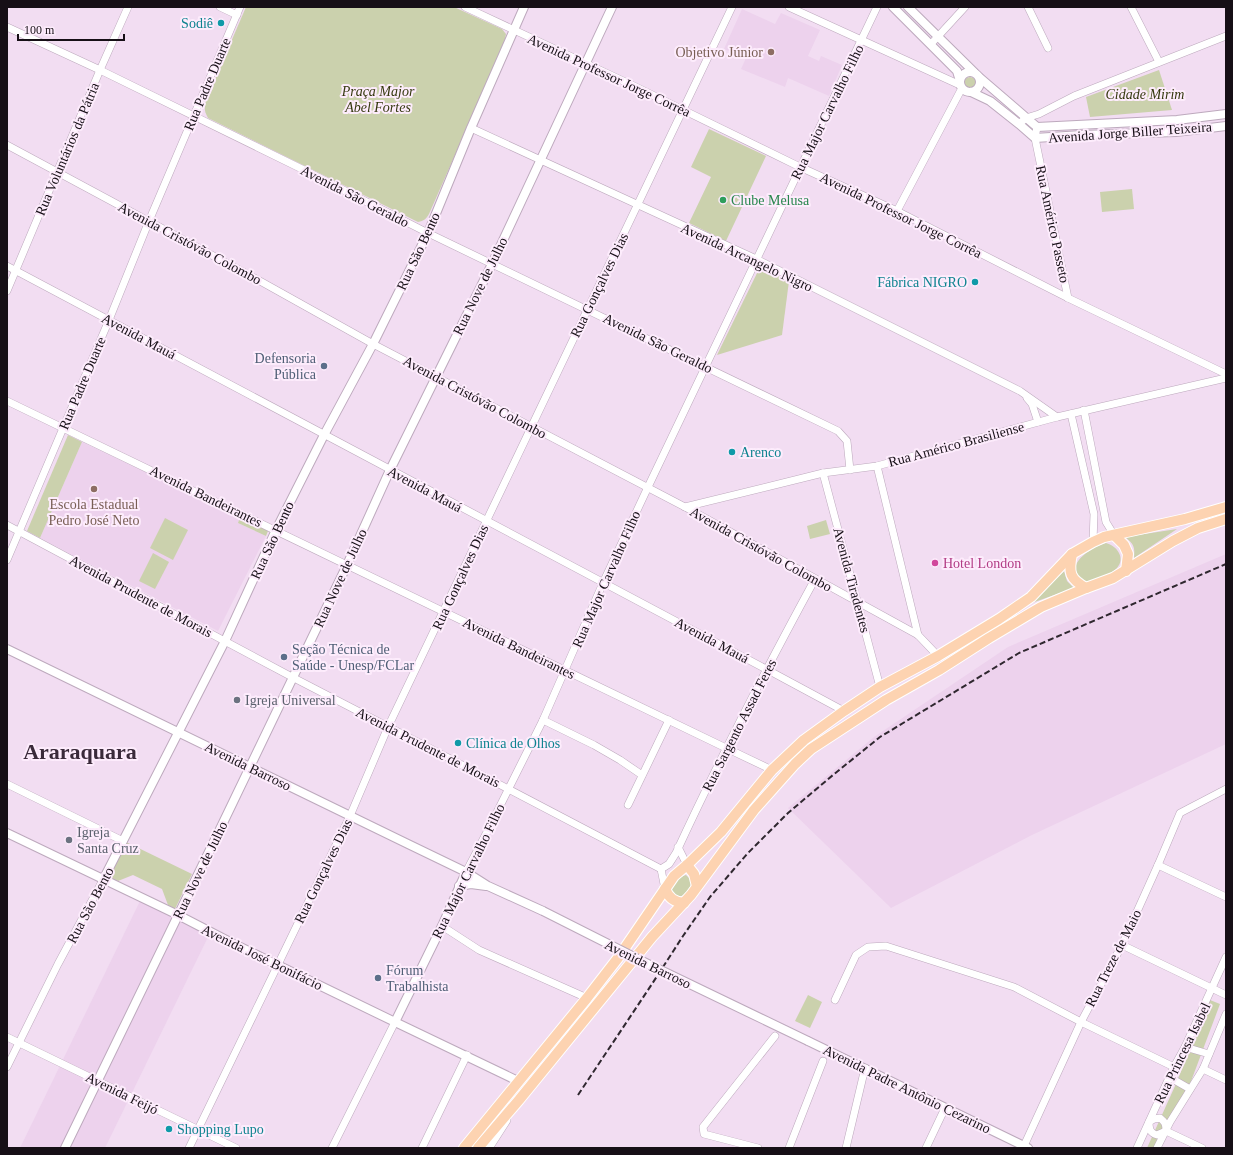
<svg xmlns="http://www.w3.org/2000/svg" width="1233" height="1155" font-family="'Times New Roman',serif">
<rect width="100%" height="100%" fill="#f2ddf2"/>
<g fill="#edd2ed">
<path d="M742 9 775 24 781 13 820 30 808 56 819 61 821 56 842 65 829 96 788 78 785 87 741 69 746 58 724 49Z"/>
<path d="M82 442 240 517 238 523 266 536 218 631 40 538Z"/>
<path d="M1226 554V744L1032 835 891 908 788 808 874 737 1008 647Z"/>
<path d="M140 901 209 935 105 1148H20Z"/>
</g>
<g fill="#cbd1ad">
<path d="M246 7H454L502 29 506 34 504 44 429 214C426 219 424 221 418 222L208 118C204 111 204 107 206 100Z"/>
<path d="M1159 70 1172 110 1090 117 1086 97Z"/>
<circle cx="970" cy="83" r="6"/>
<path d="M709 129 766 156 726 241 689 223 711 177 691 167Z"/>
<path d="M1132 189 1134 209 1102 212 1100 192Z"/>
<path d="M760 267 789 281 782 335 717 355Z"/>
<path d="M68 435 82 442 40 538 27 531Z"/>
<path d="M240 517 268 531 266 536 238 523Z"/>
<path d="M165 518 188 530 173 560 150 548Z"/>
<path d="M826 520 830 534 810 539 807 526Z"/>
<path d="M1177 529 1134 558C1135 547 1134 544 1125 537Z"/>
<path d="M1106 543C1117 546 1126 558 1117 568 1112 573 1096 582 1090 582 1085 583 1082 580 1079 577 1065 563 1094 546 1106 543Z"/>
<path d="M153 553 169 562 155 589 139 581Z"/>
<path d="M1064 571 1067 581 1074 588 1029 604Z"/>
<path d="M126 842 192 874 175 909 168 905 162 889 133 875 118 881 109 877Z"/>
<path d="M686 875 691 880C692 888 685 897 677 897L672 892C671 885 678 877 686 875Z"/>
<path d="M808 995 822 1002 810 1028 795 1021Z"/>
<path d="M1210 1000 1220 1004 1187 1092 1159 1148H1147L1175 1086Z"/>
</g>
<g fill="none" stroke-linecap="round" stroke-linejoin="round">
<g stroke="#bda9bd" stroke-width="8">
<g id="minor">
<path d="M220 7 237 15"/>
<path d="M465 7 634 86 800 167 897 211 1068 298 1226 374"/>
<path d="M789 7 960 85"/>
<path d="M1028 7 1048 48"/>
<path d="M1131 7 1159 62"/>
<path d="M7 27 100 70 304 170 428 233 838 431 847 441 850 470"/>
<path d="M931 44 965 7"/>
<path d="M1019 124 1026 118 1039 114 1074 96 1226 36"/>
<path d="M1037 127 1035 138 1068 298"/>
<path d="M471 128 756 259 1020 391 1057 417"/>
<path d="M7 145 260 281 373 344 685 507 918 635 938 656"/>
<path d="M897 211 962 88"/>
<path d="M7 266 766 669 844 711"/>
<path d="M7 291 100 70 128 7"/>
<path d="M1027 398 1032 404 1038 422"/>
<path d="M7 401 726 748 772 770"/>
<path d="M1084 410 1106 522 1114 535"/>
<path d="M1071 414 1094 514 1093 542"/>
<path d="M877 466 918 635"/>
<path d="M823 473 880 687"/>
<path d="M685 507 823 473 877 466 1057 417 1226 378"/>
<path d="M7 525 292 677 493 781 661 869"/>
<path d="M7 560 109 320 149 221 240 7"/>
<path d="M543 720 594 745 620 760 642 775"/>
<path d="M7 784 123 841"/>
<path d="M628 805 669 720"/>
<path d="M678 847 687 865"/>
<path d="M1158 865 1226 897"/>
<path d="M661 869 669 864 676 853C719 760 766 669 815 579"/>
<path d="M661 869 665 889"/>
<path d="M466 872 489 828 543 720 603 583 648 487 877 7"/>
<path d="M442 926 479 950 587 998"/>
<path d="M1122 945 1226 995"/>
<path d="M835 1000 856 955 868 947 886 946 1014 987 1081 1022 1174 1067"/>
<path d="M7 1037 236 1148"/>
<path d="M1185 1047 1209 1054"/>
<path d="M7 1067 58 964 103 880"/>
<path d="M1203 1069 1226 1080"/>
<path d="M1169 1077 1190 1089"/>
<path d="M1160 1118C1165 1122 1166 1124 1166 1131L1157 1135C1150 1133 1149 1129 1149 1122L1154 1119Z"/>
<path d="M1166 1131 1202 1148"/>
<path d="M189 1148 350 816 388 727 732 7"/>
<path d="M332 1148 395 1022"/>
<path d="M422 1148 467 1055"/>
<path d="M758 1148 704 1134 703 1127 775 1036"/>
<path d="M789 1148 823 1061"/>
<path d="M846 1148 865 1068"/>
<path d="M926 1148 945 1108"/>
<path d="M1023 1148 1081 1022 1122 945 1158 865 1180 813 1226 789"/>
<path d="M1137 1148 1174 1067 1185 1047 1226 957"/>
<path d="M1157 1148 1170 1122 1203 1069 1226 1014"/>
</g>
</g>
<g stroke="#bda9bd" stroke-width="10">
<g id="tertiary">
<path d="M893 7 957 71 960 81"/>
<path d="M908 7 974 72"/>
<circle cx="970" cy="82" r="10"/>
<path d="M979 77 1037 127 1177 120 1226 114"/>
<path d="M971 92 990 101 1019 124 1035 138 1082 135 1176 132 1226 126"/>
<path d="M7 649 408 844 466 872 488 886 543 911"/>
<path d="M7 833 178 915 232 943 395 1022 518 1081"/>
<path d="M103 880 225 641 276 530 324 435 373 344 428 233 471 128 524 7"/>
<path d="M459 886 471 884 486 886"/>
<path d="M395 1022 442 926 466 872"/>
<path d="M808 1041 1028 1148"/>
<path d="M65 1148 222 825 347 565 390 470 492 264 612 7"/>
</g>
</g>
<g stroke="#bda9bd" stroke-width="10">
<path id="secondary" d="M488 1148 506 1120"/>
</g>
<g stroke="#fff" stroke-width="12">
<g id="primary">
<path d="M1114 535 1124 545 1128 554 1126 571"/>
<path d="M1072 554C1068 573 1070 579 1086 588"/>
<path d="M687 865 694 874 697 886"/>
<path d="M665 889C669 898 674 902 684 903"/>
<path d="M464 1148 587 998 618 958 674 876 687 865 721 832 772 770 804 740 844 711 880 687 938 656 999 619 1031 597 1072 554 1093 542 1104 537 1185 519 1226 507"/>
<path d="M478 1148 519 1100 652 937 691 895 754 810 795 764 811 749 886 700 939 670 989 638 1041 607 1086 588 1113 578 1173 541 1198 528 1226 519"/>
</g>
</g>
<use href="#minor" stroke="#fff" stroke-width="7"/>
<use href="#tertiary" stroke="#fff" stroke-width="8"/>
<use href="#secondary" stroke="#fff" stroke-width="9"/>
<use href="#primary" stroke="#fdd3b1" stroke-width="10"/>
<path stroke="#2f272f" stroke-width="2" stroke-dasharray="6 3" stroke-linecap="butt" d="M578 1095 652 984 683 936 710 897 747 854 788 813 833 775 880 737 1019 653 1226 564"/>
<g stroke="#bda9bd" stroke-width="10" stroke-linecap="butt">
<path id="tertiary-bridge" d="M543 911 646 963 808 1041"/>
</g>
<use href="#tertiary-bridge" stroke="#fff" stroke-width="8"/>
</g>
<g fill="#0f9aa8" stroke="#fdecfc" stroke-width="1.5">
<circle cx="221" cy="23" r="4"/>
<circle cx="975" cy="282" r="4"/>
<circle cx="732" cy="452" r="4"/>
<circle cx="458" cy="743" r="4"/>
<circle cx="169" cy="1129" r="4"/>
</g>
<g fill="#8d6e63" stroke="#fdecfc" stroke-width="1.5">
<circle cx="771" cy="52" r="4"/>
<circle cx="94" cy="489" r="4"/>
</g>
<circle fill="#2e9e5b" stroke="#fdecfc" stroke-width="1.5" cx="723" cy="200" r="4"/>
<g fill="#5c6f8a" stroke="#fdecfc" stroke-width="1.5">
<circle cx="324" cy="366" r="4"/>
<circle cx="284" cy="657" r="4"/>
<circle cx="378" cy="978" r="4"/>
</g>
<circle fill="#d1479c" stroke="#fdecfc" stroke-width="1.5" cx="935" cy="563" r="4"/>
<g fill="#6b7280" stroke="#fdecfc" stroke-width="1.5">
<circle cx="237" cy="700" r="4"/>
<circle cx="69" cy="840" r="4"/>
</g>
<g text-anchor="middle" stroke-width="4" stroke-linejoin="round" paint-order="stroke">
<g font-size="14" fill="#0d838f" stroke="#fdecfc" text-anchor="start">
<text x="213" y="28" text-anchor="end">Sodiê</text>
<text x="967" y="287" text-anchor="end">Fábrica NIGRO</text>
<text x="740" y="457">Arenco</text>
<text x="466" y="748">Clínica de Olhos</text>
<text x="177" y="1134">Shopping Lupo</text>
</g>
<g font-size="14" fill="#785e54" stroke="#fdecfc" text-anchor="end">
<text x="763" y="57">Objetivo Júnior</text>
<text x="94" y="509" text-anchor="middle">Escola Estadual<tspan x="94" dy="16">Pedro José Neto</tspan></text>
</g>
<g font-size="14" fill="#160f16" stroke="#fdecfc">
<text transform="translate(609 75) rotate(25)" y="5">Avenida Professor Jorge Corrêa</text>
<text transform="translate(207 84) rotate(-67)" y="5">Rua Padre Duarte</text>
<text transform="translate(827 112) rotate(-64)" y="5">Rua Major Carvalho Filho</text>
<text transform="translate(1130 132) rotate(-4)" y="5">Avenida Jorge Biller Teixeira</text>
<text transform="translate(67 149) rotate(-67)" y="5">Rua Voluntários da Pátria</text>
<text transform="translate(355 196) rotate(27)" y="5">Avenida São Geraldo</text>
<text transform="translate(901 215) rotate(26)" y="5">Avenida Professor Jorge Corrêa</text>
<text transform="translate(1053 224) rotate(78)" y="5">Rua Américo Passeto</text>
<text transform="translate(190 243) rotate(28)" y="5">Avenida Cristóvão Colombo</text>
<text transform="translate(418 251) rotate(-65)" y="5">Rua São Bento</text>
<text transform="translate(747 257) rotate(25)" y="5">Avenida Arcangelo Nigro</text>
<text transform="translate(599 285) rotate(-64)" y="5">Rua Gonçalves Dias</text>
<text transform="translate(480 286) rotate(-64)" y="5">Rua Nove de Julho</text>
<text transform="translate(139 336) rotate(28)" y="5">Avenida Mauá</text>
<text transform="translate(658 343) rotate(26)" y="5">Avenida São Geraldo</text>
<text transform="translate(82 383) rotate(-67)" y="5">Rua Padre Duarte</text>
<text transform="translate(475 397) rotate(28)" y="5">Avenida Cristóvão Colombo</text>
<text transform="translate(956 444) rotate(-15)" y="5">Rua Américo Brasiliense</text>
<text transform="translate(425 489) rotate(28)" y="5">Avenida Mauá</text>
<text transform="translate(206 496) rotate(26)" y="5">Avenida Bandeirantes</text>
<text transform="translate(272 540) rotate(-65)" y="5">Rua São Bento</text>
<text transform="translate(761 549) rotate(29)" y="5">Avenida Cristóvão Colombo</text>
<text transform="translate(460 577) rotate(-65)" y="5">Rua Gonçalves Dias</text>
<text transform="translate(340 578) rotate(-65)" y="5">Rua Nove de Julho</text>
<text transform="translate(606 579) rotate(-66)" y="5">Rua Major Carvalho Filho</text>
<text transform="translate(852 580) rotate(75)" y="5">Avenida Tiradentes</text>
<text transform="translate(141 596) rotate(28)" y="5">Avenida Prudente de Morais</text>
<text transform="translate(712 640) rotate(28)" y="5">Avenida Mauá</text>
<text transform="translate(519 648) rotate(26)" y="5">Avenida Bandeirantes</text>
<text transform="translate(739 725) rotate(-63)" y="5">Rua Sargento Assad Feres</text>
<text transform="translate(428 747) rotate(27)" y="5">Avenida Prudente de Morais</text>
<text transform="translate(248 766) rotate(26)" y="5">Avenida Barroso</text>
<text transform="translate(200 870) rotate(-64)" y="5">Rua Nove de Julho</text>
<text transform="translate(323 871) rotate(-64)" y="5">Rua Gonçalves Dias</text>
<text transform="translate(468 871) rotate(-64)" y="5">Rua Major Carvalho Filho</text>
<text transform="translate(90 905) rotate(-62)" y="5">Rua São Bento</text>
<text transform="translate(262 957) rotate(26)" y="5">Avenida José Bonifácio</text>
<text transform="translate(1113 958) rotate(-63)" y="5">Rua Treze de Maio</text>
<text transform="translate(648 964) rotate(26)" y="5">Avenida Barroso</text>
<text transform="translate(1182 1053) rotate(-64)" y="5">Rua Princesa Isabel</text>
<text transform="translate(907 1089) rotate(26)" y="5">Avenida Padre Antônio Cezarino</text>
<text transform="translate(122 1093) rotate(26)" y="5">Avenida Feijó</text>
</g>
<g font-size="14" font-style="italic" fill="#34380e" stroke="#fdecfc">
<text x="378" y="96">Praça Major<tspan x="378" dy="16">Abel Fortes</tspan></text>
<text x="1145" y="99">Cidade Mirim</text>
</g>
<g font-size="14" fill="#27864d" stroke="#fdecfc" text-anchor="start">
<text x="731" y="205">Clube Melusa</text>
</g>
<g font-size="14" fill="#4e5e75" stroke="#fdecfc" text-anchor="start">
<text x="316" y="363" text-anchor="end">Defensoria<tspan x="316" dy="16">Pública</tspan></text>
<text x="292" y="654">Seção Técnica de<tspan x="292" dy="16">Saúde - Unesp/FCLar</tspan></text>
<text x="386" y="975">Fórum<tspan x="386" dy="16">Trabalhista</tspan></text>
</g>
<g font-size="14" fill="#b23c85" stroke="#fdecfc" text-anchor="start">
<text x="943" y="568">Hotel London</text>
</g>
<g font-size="14" fill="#5b616d" stroke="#fdecfc" text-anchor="start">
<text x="245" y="705">Igreja Universal</text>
<text x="77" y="837">Igreja<tspan x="77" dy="16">Santa Cruz</tspan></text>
</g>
<g font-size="22" font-weight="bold" fill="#3a2a3a" stroke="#fdecfc">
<text x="80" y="759">Araraquara</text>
</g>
</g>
<rect width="1233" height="1155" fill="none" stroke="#160f16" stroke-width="16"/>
<path d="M18 34v6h106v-6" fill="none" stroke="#160f16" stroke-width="2"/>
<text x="24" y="34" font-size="12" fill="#160f16" stroke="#fdecfc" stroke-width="3" paint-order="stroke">100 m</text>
</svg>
